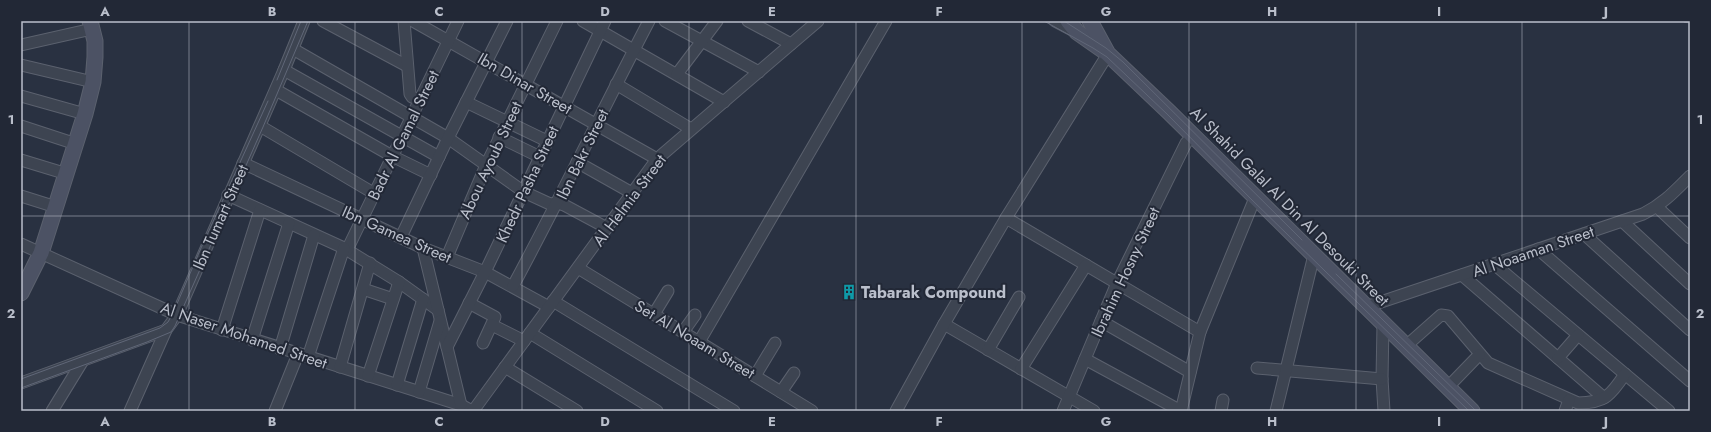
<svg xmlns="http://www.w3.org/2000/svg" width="1711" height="432" font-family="Jost,sans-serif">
<rect width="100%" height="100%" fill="#293141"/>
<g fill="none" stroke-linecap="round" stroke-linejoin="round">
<g stroke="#5b616e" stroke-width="13">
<g id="street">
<path d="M323 21 407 66"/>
<path d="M404 21 410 94 412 97 419 100"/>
<path d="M413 21 657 159"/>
<path d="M583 21 724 102"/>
<path d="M665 21 759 72"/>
<path d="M748 21 791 44"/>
<path d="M1055 21 1074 31"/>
<path d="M21 45 92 29"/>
<path d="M293 49 448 138 524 192 550 204 558 203 564 205 607 228"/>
<path d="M21 65 93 82"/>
<path d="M284 70 439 157"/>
<path d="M677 74 717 21"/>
<path d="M616 84 691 129"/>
<path d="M276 90 392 156 431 175"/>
<path d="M21 96 85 114"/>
<path d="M466 102 547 141"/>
<path d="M21 126 76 144"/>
<path d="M260 126 375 194"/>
<path d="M499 137 540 157"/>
<path d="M21 160 67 174"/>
<path d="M577 162 632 193"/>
<path d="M243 163 423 248 485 272 549 307"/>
<path d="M228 195 344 248 399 282 438 310"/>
<path d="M21 196 56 207"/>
<path d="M1657 207 1690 238"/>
<path d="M1006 218 1200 332"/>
<path d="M1622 221 1690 284"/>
<path d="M1584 234 1690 330"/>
<path d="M401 237 448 138 507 21"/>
<path d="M21 244 177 315 461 405 472 411"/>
<path d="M423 248 461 405"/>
<path d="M1538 249 1690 381"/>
<path d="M347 250 458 21"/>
<path d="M447 257 486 165 557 21"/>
<path d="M1494 264 1669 411"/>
<path d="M578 268 812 411"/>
<path d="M1462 275 1604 398"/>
<path d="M513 286C560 199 603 109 649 21"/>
<path d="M363 289 393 299"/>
<path d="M553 301 734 411"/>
<path d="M469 303 495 317 483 343"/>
<path d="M1366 307 1643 214C1663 204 1674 192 1690 176"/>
<path d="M654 314 668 291"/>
<path d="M1101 321 1190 372"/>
<path d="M944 324 1094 411"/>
<path d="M1383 324 1382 379 1384 411"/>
<path d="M492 325 524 341"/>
<path d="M222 330 260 210"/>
<path d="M683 332 695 315"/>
<path d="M530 333 657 411"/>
<path d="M252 340 289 223"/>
<path d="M699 342 886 21"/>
<path d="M1406 346 1441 315 1448 316 1488 363 1578 403C1605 403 1611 395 1625 374"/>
<path d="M447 347 485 272 605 21"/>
<path d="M280 349 314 235"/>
<path d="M988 350 1019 297"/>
<path d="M308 357 344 248"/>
<path d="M1558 358 1578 335"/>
<path d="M1085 359 1181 411 1200 332 1255 198"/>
<path d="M340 367 370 263"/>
<path d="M505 367 577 411"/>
<path d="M1257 368 1382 379"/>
<path d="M1021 369 1086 265"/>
<path d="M368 376 399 282"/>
<path d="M755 376 775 343"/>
<path d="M21 383 166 330"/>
<path d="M397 385 423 299"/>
<path d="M1448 387 1479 355"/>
<path d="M419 392 440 321"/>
<path d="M781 392 794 373"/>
<path d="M52 411 82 362"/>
<path d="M130 411 166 330 177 315 284 70 304 21"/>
<path d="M275 411 298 354"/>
<path d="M473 411 657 159 818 21"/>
<path d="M896 411 944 324 1006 218 1108 54"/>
<path d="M1063 411 1117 283 1186 143 1193 136"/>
<path d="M1221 411 1223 400"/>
<path d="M1276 411 1314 255"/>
<path d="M1565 411 1569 400"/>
</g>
</g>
<g stroke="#5b616e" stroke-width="17">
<g id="secondary">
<path d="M1068 21 1077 32 1107 53"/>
<path d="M1090 21 1108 54 1169 112 1472 411"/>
<path d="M21 293 41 253 85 114 93 82 95 57V41L90 21"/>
</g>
</g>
<use href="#street" stroke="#3d4451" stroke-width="11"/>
<use href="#secondary" stroke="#4c5264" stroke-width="15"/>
<g stroke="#606778" stroke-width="1">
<path d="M1044 21 1093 48 1107 57 1167 114 1252 200 1469 411"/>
<path d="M1064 21 1106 48 1123 62 1302 240"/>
<path d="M277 80 301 21"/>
<path d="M1336 274 1476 411"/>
<path d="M21 379 160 328 168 322 173 313 201 248 268 101"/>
<path d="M21 388 147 342 171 332 175 326 263 127 308 21"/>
</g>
<path stroke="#606778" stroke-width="3" stroke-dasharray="4 4" stroke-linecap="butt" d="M1684 21 1690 22"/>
</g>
<path fill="none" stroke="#babfcb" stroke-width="1" stroke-opacity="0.55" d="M189 21V411M355 21V411M522 21V411M689 21V411M856 21V411M1022 21V411M1189 21V411M1356 21V411M1522 21V411M21 216H1690"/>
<defs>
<g id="building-bare" transform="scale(1.2)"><path d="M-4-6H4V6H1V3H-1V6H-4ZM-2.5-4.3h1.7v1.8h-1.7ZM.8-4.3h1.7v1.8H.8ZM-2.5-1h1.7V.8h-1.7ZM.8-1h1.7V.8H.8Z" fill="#0f9aa8" stroke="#222836" stroke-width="2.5" paint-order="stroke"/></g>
</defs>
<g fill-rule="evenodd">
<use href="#building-bare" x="849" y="292"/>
</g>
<g text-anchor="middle" stroke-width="4" stroke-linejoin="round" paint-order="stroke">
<g font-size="16" fill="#babfcb" stroke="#222836">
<text transform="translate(525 83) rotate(30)" y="6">Ibn Dinar Street</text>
<text transform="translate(403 135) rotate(-64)" y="6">Badr Al Gamal Street</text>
<text transform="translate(582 154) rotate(-64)" y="6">Ibn Bakr Street</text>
<text transform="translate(490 160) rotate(-65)" y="6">Abou Ayoub Street</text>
<text transform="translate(527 184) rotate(-65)" y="6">Khedr Pasha Street</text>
<text transform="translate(629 200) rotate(-53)" y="6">Al Helmia Street</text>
<text transform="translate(1290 206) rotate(45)" y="6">Al Shahid Galal Al Din Al Desouki Street</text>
<text transform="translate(220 217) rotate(-66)" y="6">Ibn Tumart Street</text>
<text transform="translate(397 234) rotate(24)" y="6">Ibn Gamea Street</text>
<text transform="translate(1533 251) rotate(-19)" y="6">Al Noaaman Street</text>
<text transform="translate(1125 272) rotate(-65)" y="6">Ibrahim Hosny Street</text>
<text transform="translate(244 335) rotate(19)" y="6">Al Naser Mohamed Street</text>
<text transform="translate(695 339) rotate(31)" y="6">Set Al Noaam Street</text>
</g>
<g font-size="16" font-weight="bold" fill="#babfcb" stroke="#222836" text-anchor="start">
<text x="861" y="298">Tabarak Compound</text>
</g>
</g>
<rect width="1711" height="432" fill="none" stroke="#222836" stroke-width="44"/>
<rect x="22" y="22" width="1667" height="388" fill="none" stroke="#babfcb" stroke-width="1.5"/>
<g font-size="13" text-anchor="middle" font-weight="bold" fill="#babfcb">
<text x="105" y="16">A</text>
<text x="272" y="16">B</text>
<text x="439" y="16">C</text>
<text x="605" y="16">D</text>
<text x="772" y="16">E</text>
<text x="939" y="16">F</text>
<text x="1106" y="16">G</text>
<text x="1272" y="16">H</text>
<text x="1439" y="16">I</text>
<text x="1606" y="16">J</text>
<text x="11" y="124">1</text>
<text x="1700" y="124">1</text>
<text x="11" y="318">2</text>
<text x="1700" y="318">2</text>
<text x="105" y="426">A</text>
<text x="272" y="426">B</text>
<text x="439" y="426">C</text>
<text x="605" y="426">D</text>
<text x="772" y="426">E</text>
<text x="939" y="426">F</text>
<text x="1106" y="426">G</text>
<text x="1272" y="426">H</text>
<text x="1439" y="426">I</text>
<text x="1606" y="426">J</text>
</g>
</svg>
